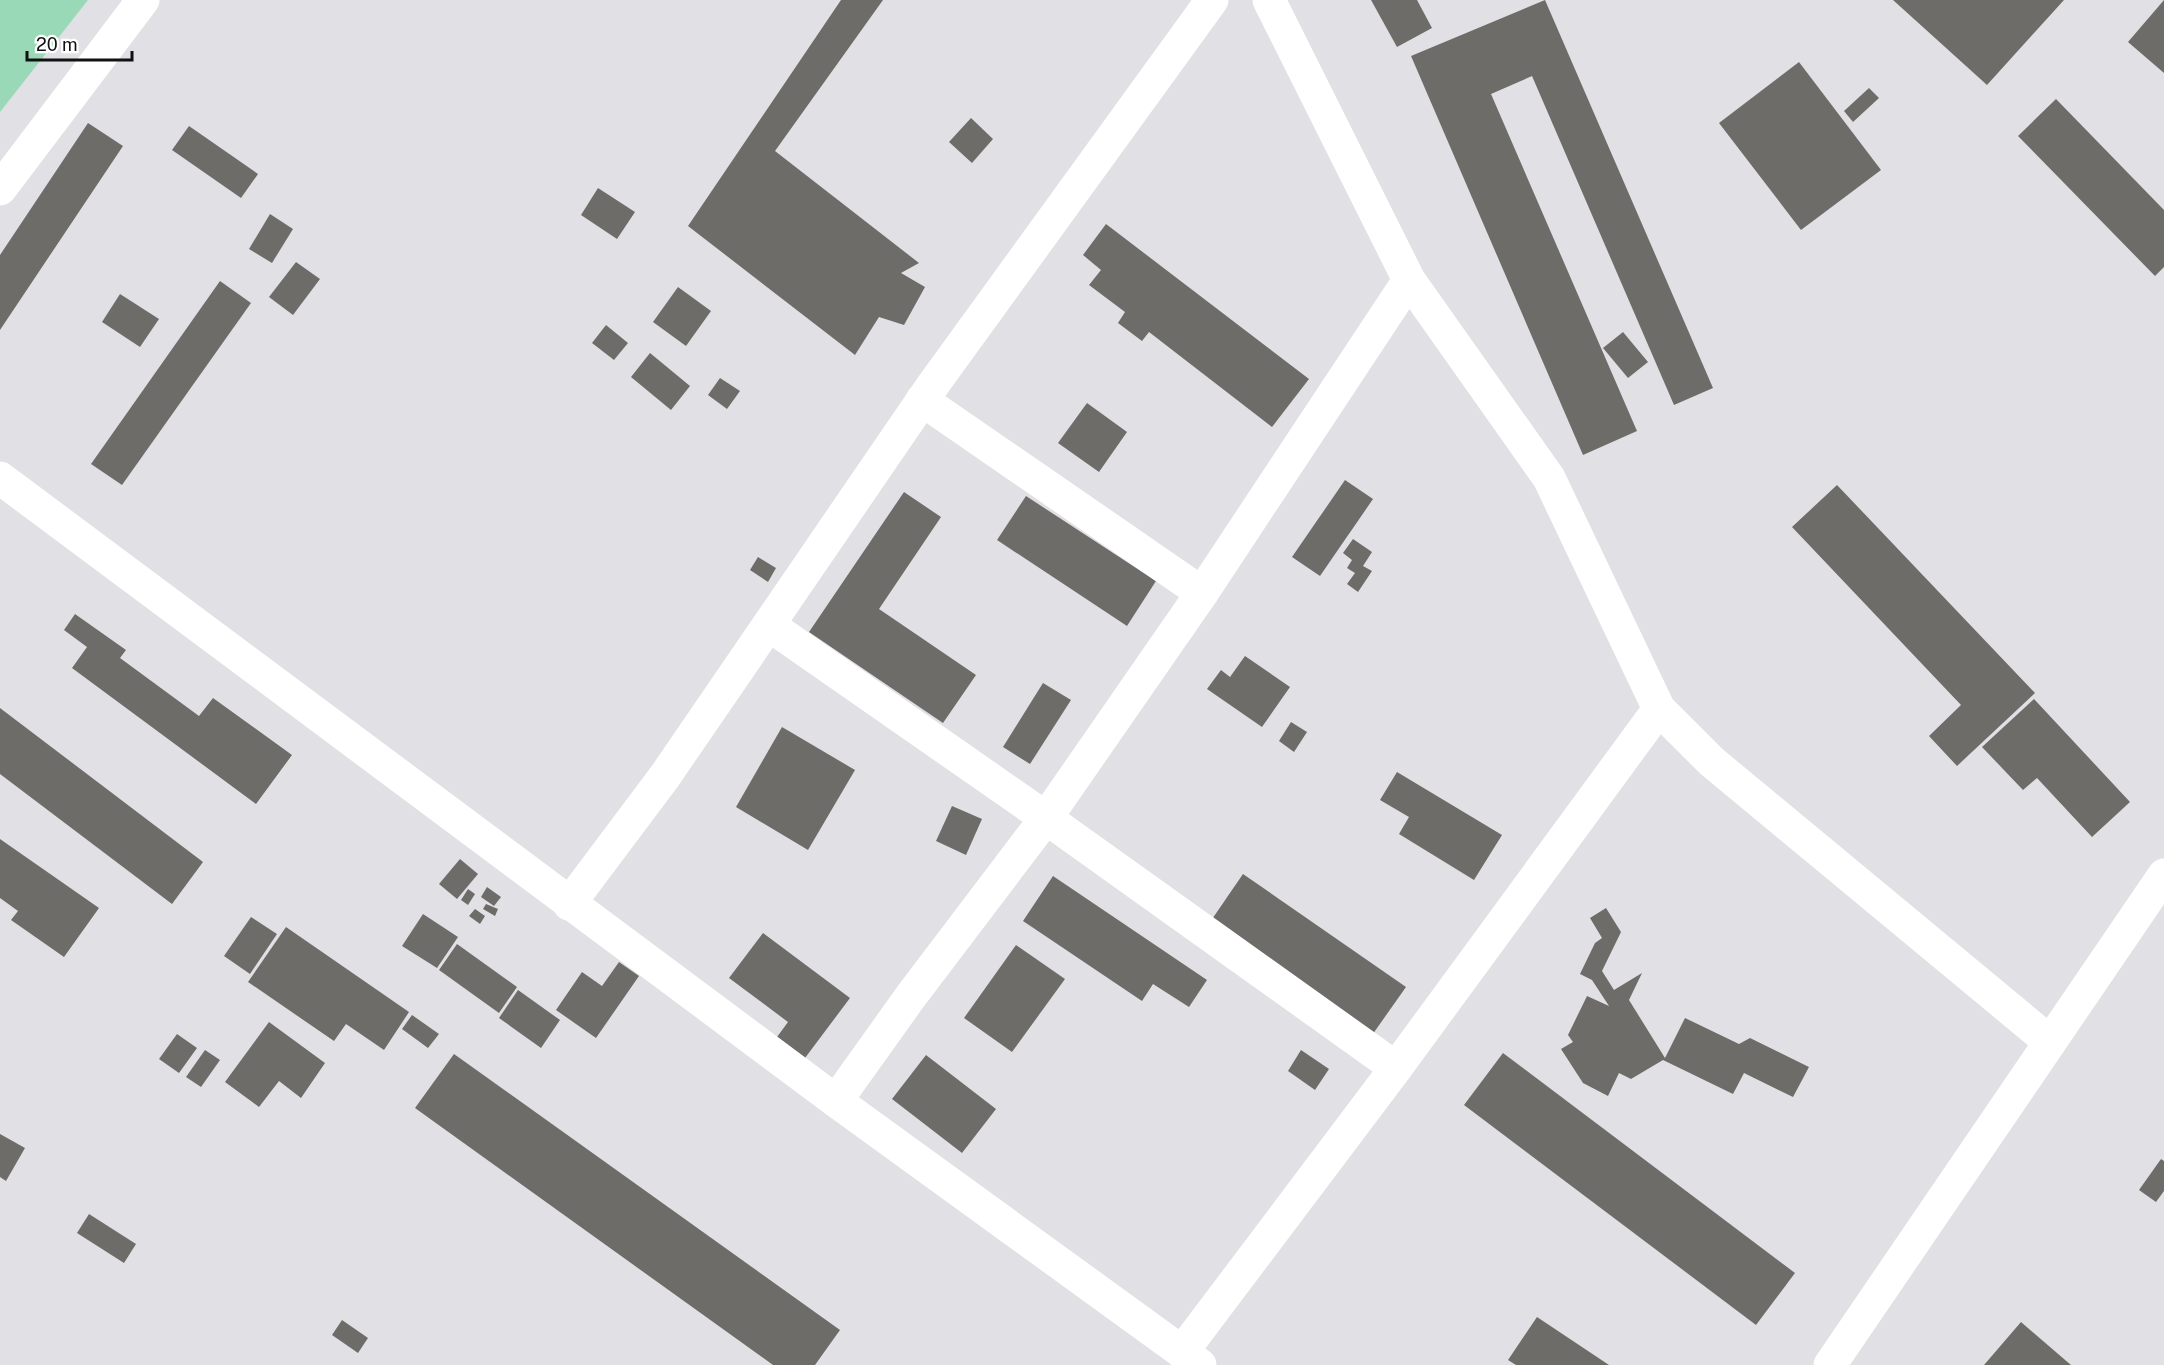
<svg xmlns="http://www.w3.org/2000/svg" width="2164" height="1365" font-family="'Public Sans',sans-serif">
<rect width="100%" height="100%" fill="#e1e1e5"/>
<path fill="#9ad9b7" d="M0 0H88L0 112Z"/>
<g fill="#6e6c69">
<path d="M841 0H883L775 151 919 263 901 273 925 287 904 325 879 317 855 355 688 226Z"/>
<path d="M1371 0H1417L1432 28 1397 47Z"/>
<path d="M1545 0 1713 388 1674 405 1532 76 1491 94 1637 431 1583 455 1411 56Z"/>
<path d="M1893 0H2064L1987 85Z"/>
<path d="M2164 0V73L2128 42Z"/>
<path d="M1799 62 1881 170 1801 230 1719 123Z"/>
<path d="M1869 88 1879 98 1853 122 1844 111Z"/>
<path d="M2056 99 2164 210V267L2155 276 2018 136Z"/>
<path d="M971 118 993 139 972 163 949 142Z"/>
<path d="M88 123 123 146 0 330V255Z"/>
<path d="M189 126 258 174 241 198 172 150Z"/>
<path d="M598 188 635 212 617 239 581 215Z"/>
<path d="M270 214 293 229 272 263 249 249Z"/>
<path d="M1106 224 1309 379 1272 427 1149 332 1142 341 1118 323 1125 312 1089 285 1101 270 1083 255Z"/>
<path d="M296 262 320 279 293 315 269 297Z"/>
<path d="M220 281 251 303 122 485 91 464Z"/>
<path d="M678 287 711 311 686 346 653 322Z"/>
<path d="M120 294 159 319 140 347 102 322Z"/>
<path d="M606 325 628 343 614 360 592 343Z"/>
<path d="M1623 332 1648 362 1628 378 1603 348Z"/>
<path d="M650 353 690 386 671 410 631 377Z"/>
<path d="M720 378 740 391 727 409 708 395Z"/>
<path d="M1087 403 1127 432 1099 472 1058 443Z"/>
<path d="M1345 480 1373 499 1320 576 1292 557Z"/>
<path d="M1837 485 2035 693 1957 766 1929 736 1961 705 1792 527Z"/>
<path d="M904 492 941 517 879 609 976 675 943 723 809 632Z"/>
<path d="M1026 496 1156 581 1127 626 997 540Z"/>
<path d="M1353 539 1372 552 1363 566 1372 571 1358 592 1347 584 1355 573 1347 568 1352 560 1343 553Z"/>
<path d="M758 557 776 568 768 582 750 570Z"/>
<path d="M75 614 126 650 120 658 199 716 213 698 292 755 256 804 72 668 87 647 64 630Z"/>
<path d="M1245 656 1290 687 1262 727 1207 689 1221 670 1230 677Z"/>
<path d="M1043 683 1071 700 1030 764 1003 747Z"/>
<path d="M2034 699 2130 802 2092 837 2037 778 2023 790 1982 747Z"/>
<path d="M0 708 203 862 172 904 0 774Z"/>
<path d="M1291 722 1307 732 1294 752 1279 741Z"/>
<path d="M782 727 855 770 808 850 736 807Z"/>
<path d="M1397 772 1502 835 1474 880 1399 834 1409 817 1380 800Z"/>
<path d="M952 806 982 819 966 855 936 841Z"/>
<path d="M0 839 99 908 64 957 11 920 18 911 0 898Z"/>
<path d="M460 859 478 874 457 899 439 884Z"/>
<path d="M1243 874 1406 987 1370 1038 1208 925Z"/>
<path d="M1053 876 1207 980 1189 1007 1153 984 1142 1001 1023 921Z"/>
<path d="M487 887 501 897 494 906 481 897Z"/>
<path d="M468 889 475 894 468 905 461 900Z"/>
<path d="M486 904 498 909 495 916 483 909Z"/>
<path d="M1606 908 1621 932 1602 971 1614 990 1642 973 1629 1000 1665 1058 1685 1018 1739 1044 1750 1038 1809 1067 1793 1097 1744 1073 1733 1094 1663 1060 1631 1079 1619 1073 1608 1096 1583 1083 1561 1049 1573 1042 1568 1035 1587 996 1609 1006 1592 980 1580 974 1595 943 1602 938 1590 918Z"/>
<path d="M475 909 485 916 480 924 469 916Z"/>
<path d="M423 914 458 937 437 968 402 946Z"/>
<path d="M251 917 277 934 250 974 224 956Z"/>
<path d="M286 927 409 1012 384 1050 346 1024 334 1041 248 982Z"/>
<path d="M763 933 850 998 805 1058 777 1037 788 1022 729 978Z"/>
<path d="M457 944 517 987 499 1013 439 970Z"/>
<path d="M1016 945 1065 979 1012 1052 964 1018Z"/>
<path d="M619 962 639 976 596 1038 556 1010 582 972 602 986Z"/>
<path d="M518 990 560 1020 541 1048 499 1018Z"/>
<path d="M412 1015 439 1034 428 1048 402 1029Z"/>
<path d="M269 1022 325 1063 301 1098 279 1081 259 1107 225 1082Z"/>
<path d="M177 1034 197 1048 179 1073 159 1059Z"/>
<path d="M205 1050 220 1060 201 1087 186 1077Z"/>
<path d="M1301 1050 1329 1069 1315 1090 1288 1071Z"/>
<path d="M1503 1053 1795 1273 1756 1325 1464 1105Z"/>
<path d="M454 1054 840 1330 815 1365H773L415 1108Z"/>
<path d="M926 1055 996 1109 962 1153 892 1099Z"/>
<path d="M0 1134 25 1148 6 1181 0 1177Z"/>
<path d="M2161 1159 2164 1161V1191L2156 1202 2139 1190Z"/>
<path d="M89 1214 136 1244 124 1263 77 1233Z"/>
<path d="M1537 1317 1609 1365H1516L1508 1360Z"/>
<path d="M342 1320 368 1338 358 1353 332 1335Z"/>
<path d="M2021 1322 2071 1365H1984Z"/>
</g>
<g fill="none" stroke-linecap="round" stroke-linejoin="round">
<g stroke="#fff" stroke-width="33">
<path d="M1269 0 1409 280 1549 478 1659 709 1711 761 2050 1042"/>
<path d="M0 189 143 0"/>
<path d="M922 400 1202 593"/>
<path d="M0 478 836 1101 1200 1365"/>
<path d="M769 625 1046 818 1396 1068"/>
<path d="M569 904 665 776 930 389 1212 0"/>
<path d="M836 1101 911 996 1046 818 1202 593 1409 280"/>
<path d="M1182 1352 1396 1068 1659 709"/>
<path d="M1830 1365 2164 875"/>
</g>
</g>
<path d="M27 51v9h105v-9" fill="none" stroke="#111113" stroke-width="3"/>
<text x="36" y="51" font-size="18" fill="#111113" stroke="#ffffff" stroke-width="4.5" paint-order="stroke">20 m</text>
</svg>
